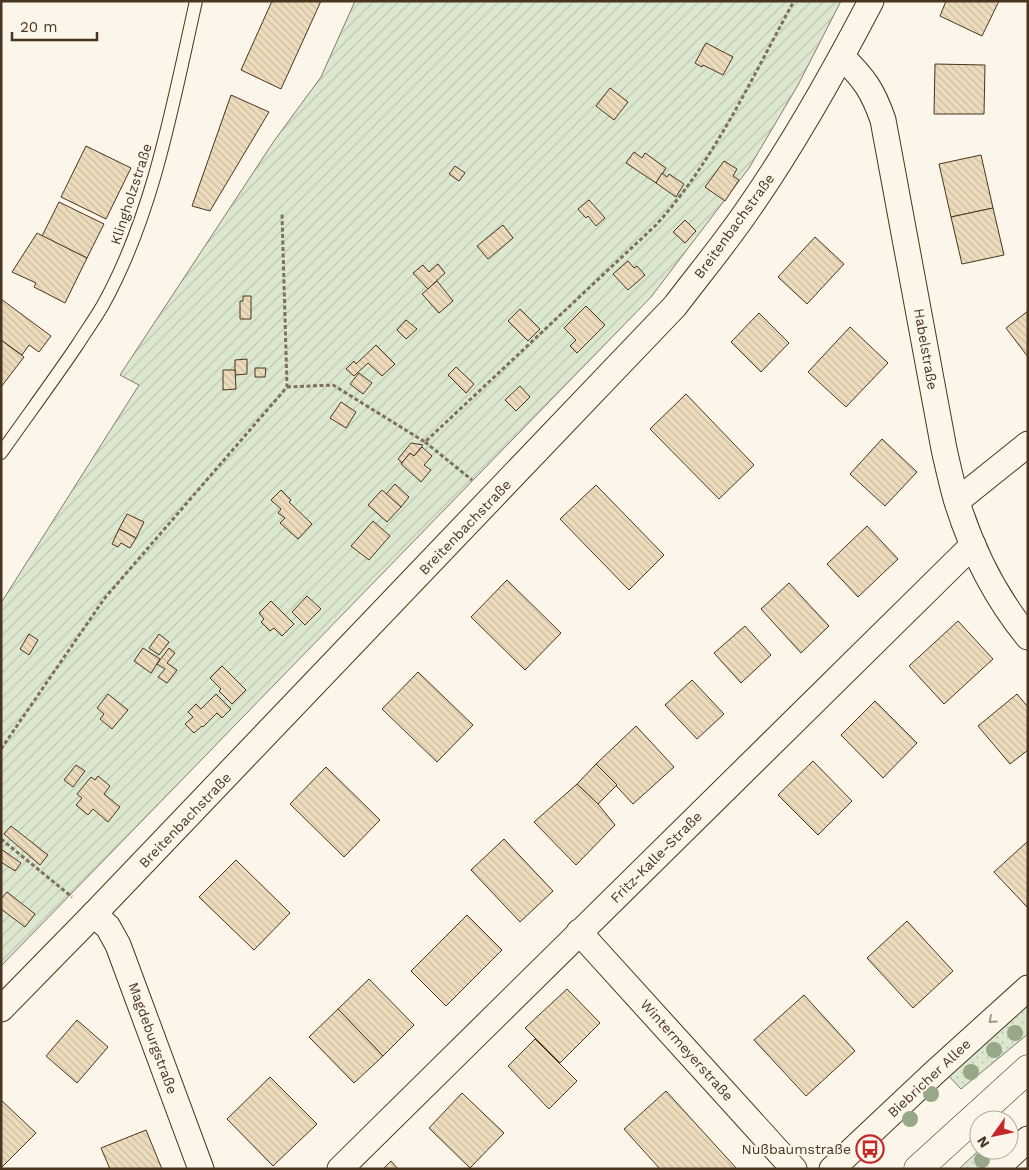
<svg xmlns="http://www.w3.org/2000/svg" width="1029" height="1170" font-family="'Work Sans',sans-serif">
<defs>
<pattern id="grass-dots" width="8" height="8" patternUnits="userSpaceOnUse" patternTransform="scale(1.25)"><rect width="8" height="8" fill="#dce7d0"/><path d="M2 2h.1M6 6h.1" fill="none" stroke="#bec7b2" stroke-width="1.8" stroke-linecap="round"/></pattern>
<pattern id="garden-furrows" width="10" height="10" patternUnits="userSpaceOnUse" patternTransform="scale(1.25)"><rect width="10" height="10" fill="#dce7d0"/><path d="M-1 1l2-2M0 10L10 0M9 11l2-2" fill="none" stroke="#bec7b2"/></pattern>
<pattern id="building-back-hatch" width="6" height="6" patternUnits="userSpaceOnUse" patternTransform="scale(1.25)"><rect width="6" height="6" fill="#ecdcbc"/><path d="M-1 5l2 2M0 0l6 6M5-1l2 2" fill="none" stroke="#ccbda1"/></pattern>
</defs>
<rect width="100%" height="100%" fill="#fbf6e9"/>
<g fill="url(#grass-dots)" stroke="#887966">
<path d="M1028 1002V1034L961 1089 947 1074Z"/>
<path d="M979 1150 990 1162 982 1169H959Z"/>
</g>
<path fill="url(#garden-furrows)" stroke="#887966" d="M355 1H841L798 85 749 168 651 297 1 966V603L139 385 120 375 274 141 321 77Z"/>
<g fill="url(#building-back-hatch)" stroke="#4a3520">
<path d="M272 1H321L281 89 241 70Z"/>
<path d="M946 1H999L982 36 940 16Z"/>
<path d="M706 43 733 57 723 75 703 65 702 67 695 63Z"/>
<path d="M935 64 985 65 984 114H934Z"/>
<path d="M610 88 628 102 614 120 596 106Z"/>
<path d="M231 95 269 112 210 211 192 206Z"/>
<path d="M86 146 131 168 106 219 61 197Z"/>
<path d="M634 152 642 158 645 153 666 168 656 183 626 163Z"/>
<path d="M981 155 993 208 951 217 939 164Z"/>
<path d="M724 161 737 169 733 176 739 180 725 201 705 187Z"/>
<path d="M455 166 465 173 459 181 449 174Z"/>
<path d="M662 173 667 177 669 174 684 184 676 197 656 183Z"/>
<path d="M589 200 605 218 596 226 588 216 586 218 578 209Z"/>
<path d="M59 202 104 224 87 258 42 236Z"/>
<path d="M993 208 1004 255 962 264 951 217Z"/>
<path d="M685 220 696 231 685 243 673 232Z"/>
<path d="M503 225 513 238 488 259 477 246Z"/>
<path d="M37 233 87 258 65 303 34 287 36 283 12 272Z"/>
<path d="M815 237 844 264 807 304 778 277Z"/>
<path d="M628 261 634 268 637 266 645 275 628 290 613 274Z"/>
<path d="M438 264 445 273 428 289 413 273 423 265 429 272Z"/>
<path d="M437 281 453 301 439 313 422 294Z"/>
<path d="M243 296H251V319H240V301H243Z"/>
<path d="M1 299 51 336 39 352 29 345 22 355 1 340Z"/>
<path d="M586 306 605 325 577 353 570 346 576 340 564 328Z"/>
<path d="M520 309 540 329 528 341 508 321Z"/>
<path d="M1028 311V357L1006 328Z"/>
<path d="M759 313 789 343 761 372 731 342Z"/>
<path d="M406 320 417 329 406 339 397 330Z"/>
<path d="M850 327 888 363 846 407 808 372Z"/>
<path d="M1 340 24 357 1 387Z"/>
<path d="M376 345 395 364 382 376 368 363 354 376 346 369 354 361 356 364Z"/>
<path d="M247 359V374L235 375V360Z"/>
<path d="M456 367 474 384 466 393 448 375Z"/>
<path d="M255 368H266L265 377H255Z"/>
<path d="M223 370H235L236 389 223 390Z"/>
<path d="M359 373 372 383 363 394 350 384Z"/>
<path d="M520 386 530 397 516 411 505 400Z"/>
<path d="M686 394 754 465 719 499 650 429Z"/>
<path d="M341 402 356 412 346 428 330 418Z"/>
<path d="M882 439 917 472 885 506 850 474Z"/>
<path d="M411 443 423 445 414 456 410 453 402 463 398 459Z"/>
<path d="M422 447 432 456 424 465 431 470 421 482 401 464 410 453 414 456Z"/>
<path d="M395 484 409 497 401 507 386 494Z"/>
<path d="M596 485 664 555 629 590 560 519Z"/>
<path d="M281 490 291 500 289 502 312 524 298 539 280 523 285 518 278 513 281 509 271 500Z"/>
<path d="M382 490 401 507 387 522 368 505Z"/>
<path d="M127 514 144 522 136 538 119 529Z"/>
<path d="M373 521 390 536 369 560 351 546Z"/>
<path d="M867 526 898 559 858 597 827 564Z"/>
<path d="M119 529 136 538 130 548 121 543 118 547 112 544Z"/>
<path d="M507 580 561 633 525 670 471 617Z"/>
<path d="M789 583 829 626 801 653 761 609Z"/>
<path d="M307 596 321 609 305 625 292 612Z"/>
<path d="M271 601 294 624 282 636 274 628 270 631 261 622 264 619 259 613Z"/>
<path d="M958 621 993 659 944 704 909 666Z"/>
<path d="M745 626 771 655 741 683 714 653Z"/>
<path d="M29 634 38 640 29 655 20 649Z"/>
<path d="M159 634 169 642 159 655 149 648Z"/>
<path d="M143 648 160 659 151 673 134 661Z"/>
<path d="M169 648 175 653 167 663 177 670 167 683 158 677 165 669 157 664Z"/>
<path d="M222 666 246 690 232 704 219 691 221 689 210 678Z"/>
<path d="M418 672 473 725 437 762 382 709Z"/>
<path d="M692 680 724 714 697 739 665 705Z"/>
<path d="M108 694 128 710 112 729 100 719 104 714 97 708Z"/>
<path d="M216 694 231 709 222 718 217 713 203 727 202 726 194 733 185 724 193 717 188 712 196 704 201 709Z"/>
<path d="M1017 694 1028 707V750L1010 764 978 726Z"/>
<path d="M875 701 917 743 883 778 841 735Z"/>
<path d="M636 726 674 767 633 804 596 764Z"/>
<path d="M813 761 852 801 818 835 778 795Z"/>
<path d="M596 764 617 785 598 804 577 784Z"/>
<path d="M76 765 85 771 73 787 64 780Z"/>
<path d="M326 767 380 820 344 857 290 804Z"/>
<path d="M98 776 110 786 104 794 120 807 108 822 93 809 88 815 76 805 82 798 77 794 91 777 95 780Z"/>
<path d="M577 784 598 804 615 825 576 865 534 822Z"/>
<path d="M11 826 48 855 40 865 4 834Z"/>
<path d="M504 839 553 891 520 922 471 870Z"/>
<path d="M1028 841V908L994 872Z"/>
<path d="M1 849 21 863 15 871 1 862Z"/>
<path d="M236 860 290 913 254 950 199 897Z"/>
<path d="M7 892 35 914 25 927 1 909V899Z"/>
<path d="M467 915 502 950 446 1006 411 971Z"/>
<path d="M907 921 953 971 913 1008 867 958Z"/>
<path d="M369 979 414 1025 383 1056 338 1009Z"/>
<path d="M567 989 600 1023 560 1063 525 1028Z"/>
<path d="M804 995 855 1051 806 1096 754 1040Z"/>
<path d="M338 1009 383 1056 354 1083 309 1037Z"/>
<path d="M77 1020 108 1047 77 1083 46 1056Z"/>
<path d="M535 1039 577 1081 549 1109 508 1066Z"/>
<path d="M270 1077 317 1124 273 1166 227 1119Z"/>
<path d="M666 1091 737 1169H660L624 1129Z"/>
<path d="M462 1093 504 1133 470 1168 429 1128Z"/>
<path d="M1 1100 36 1133 1 1168Z"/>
<path d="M146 1130 162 1169H110L101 1148Z"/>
<path d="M391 1161 398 1169H383Z"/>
</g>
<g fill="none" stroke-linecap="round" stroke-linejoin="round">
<g stroke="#4a3520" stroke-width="14">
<path id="service" d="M1 453C27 416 53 381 78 344 86 331 95 319 103 305 154 213 173 103 196 1"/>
</g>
<g stroke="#4a3520" stroke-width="27">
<g id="minor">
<path d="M842 57C864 78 873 91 883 120L944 449C948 467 952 485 957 502 972 550 996 598 1028 637"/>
<path d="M957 501 1028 444"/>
<path d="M94 914 108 927 118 945 201 1169"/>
<path d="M579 932 794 1169"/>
<path d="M1 1009 94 914 675 306C700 273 726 242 749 208 795 142 834 72 871 1"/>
<path d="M340 1169 973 545"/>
<path d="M832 1169 934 1073 1028 988"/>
<path d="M996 1169 1028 1139"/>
</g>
</g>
<g stroke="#4a3520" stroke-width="29">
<path id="secondary" d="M918 1169 1028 1069"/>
</g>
<g stroke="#7f6f5c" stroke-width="3" stroke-dasharray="4 2.5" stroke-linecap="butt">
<path d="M287 387 333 385 425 442 656 225C715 160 752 77 794 1"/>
<path d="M425 442 472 480"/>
<path d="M1 749 104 599 287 387 282 214"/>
<path d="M1 839 72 897"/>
</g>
<use href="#service" stroke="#fbf6e9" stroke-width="12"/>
<use href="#minor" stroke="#fbf6e9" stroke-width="25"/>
<use href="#secondary" stroke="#fbf6e9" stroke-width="28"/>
</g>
<g fill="#96a887">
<circle cx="1015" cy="1033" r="8"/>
<circle cx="994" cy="1050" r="8"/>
<circle cx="971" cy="1072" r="8"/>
<circle cx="931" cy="1094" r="8"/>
<circle cx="910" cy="1119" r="8"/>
<circle cx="982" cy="1160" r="8"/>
</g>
<defs><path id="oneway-chevron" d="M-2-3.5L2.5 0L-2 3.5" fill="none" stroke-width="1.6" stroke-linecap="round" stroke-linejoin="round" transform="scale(1.25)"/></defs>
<use stroke="#a29684" href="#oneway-chevron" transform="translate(992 1020) rotate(138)"/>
<defs>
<g id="bus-ring" transform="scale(1.4375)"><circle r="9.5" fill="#fbf6e9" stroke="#c62828" stroke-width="1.5"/><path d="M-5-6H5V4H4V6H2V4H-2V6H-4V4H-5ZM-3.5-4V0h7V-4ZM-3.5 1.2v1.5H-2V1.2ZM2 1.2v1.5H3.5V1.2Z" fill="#c62828"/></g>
</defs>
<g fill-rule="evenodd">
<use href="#bus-ring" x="870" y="1149"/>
</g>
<g text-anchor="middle" stroke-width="4" stroke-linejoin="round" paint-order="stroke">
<g font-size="14" fill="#4a3520" stroke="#fbf6e9">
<text transform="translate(131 194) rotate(-72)" y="5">Klingholzstraße</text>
<text transform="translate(734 226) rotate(-54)" y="5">Breitenbachstraße</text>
<text transform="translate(926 349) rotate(80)" y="5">Habelstraße</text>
<text transform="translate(465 527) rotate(-46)" y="5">Breitenbachstraße</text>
<text transform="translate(185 820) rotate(-46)" y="5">Breitenbachstraße</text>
<text transform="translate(656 857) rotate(-45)" y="5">Fritz-Kalle-Straße</text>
<text transform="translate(153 1038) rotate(70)" y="5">Magdeburgstraße</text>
<text transform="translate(687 1050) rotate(48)" y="5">Wintermeyerstraße</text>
<text transform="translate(929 1078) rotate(-43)" y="5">Biebricher Allee</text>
</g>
<g font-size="14" fill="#4a3520" stroke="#fbf6e9" text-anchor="end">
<text x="851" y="1154">Nußbaumstraße</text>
</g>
</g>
<rect width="1029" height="1170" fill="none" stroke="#4a3520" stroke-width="5"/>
<g transform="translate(994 1135) rotate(237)"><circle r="24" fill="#fbf6e9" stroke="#b4a999"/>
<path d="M0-4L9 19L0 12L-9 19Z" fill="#c62828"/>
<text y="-8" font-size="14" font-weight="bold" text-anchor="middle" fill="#4a3520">N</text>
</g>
<path d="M12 32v8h85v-8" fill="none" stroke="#4a3520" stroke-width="2.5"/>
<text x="20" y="32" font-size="15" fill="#4a3520" stroke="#fbf6e9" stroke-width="4" paint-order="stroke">20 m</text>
</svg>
